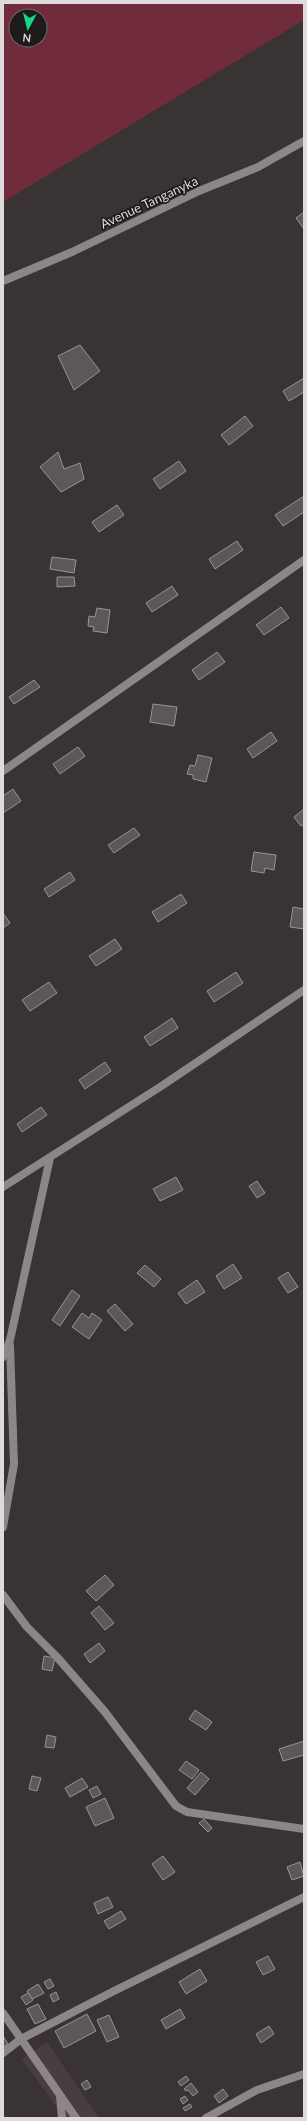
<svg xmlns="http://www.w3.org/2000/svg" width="307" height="2121" font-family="Lato,sans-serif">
<rect width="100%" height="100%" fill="#393333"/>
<path fill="#493d3f" d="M47 2042 99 2118H64L22 2059Z"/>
<path fill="#712c3c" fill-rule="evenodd" d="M3 3H304V20L3 202ZM16 16H40V40H16Z"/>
<g fill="#5e5758" stroke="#9a9293">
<path d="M304 212V229L296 218Z"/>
<path d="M80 345 100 371 74 390 58 356Z"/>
<path d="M304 378V392L289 401 283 391Z"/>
<path d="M245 416 253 426 229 445 221 435Z"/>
<path d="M58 452 64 469 80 463 84 479 61 492 40 467Z"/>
<path d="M179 461 186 471 160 489 153 479Z"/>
<path d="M304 496V512L283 526 275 515Z"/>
<path d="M117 505 124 515 99 532 92 522Z"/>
<path d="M237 541 243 550 215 569 209 559Z"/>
<path d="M52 557 76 560 74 573 50 569Z"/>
<path d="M57 577H74L75 586 57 587Z"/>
<path d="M172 586 178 595 152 612 146 603Z"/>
<path d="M281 607 289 618 264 635 256 625Z"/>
<path d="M97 608 110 610 107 633 93 631 94 627 88 626 89 616 95 617Z"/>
<path d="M217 652 225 662 199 680 192 670Z"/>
<path d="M34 680 40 687 14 704 9 697Z"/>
<path d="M153 704 177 707 174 726 150 722Z"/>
<path d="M271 732 277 741 253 758 247 749Z"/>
<path d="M78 747 85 756 60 774 53 764Z"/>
<path d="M198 755 212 758 206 782 193 779V775L187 774 190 765 195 766Z"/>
<path d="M13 789 21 801 3 813V796Z"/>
<path d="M304 809V824L301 826 294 817Z"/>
<path d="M134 828 140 835 114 853 108 845Z"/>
<path d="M254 852 276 855 274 870 265 868 264 873 251 871Z"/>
<path d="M70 872 75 880 49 897 44 889Z"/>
<path d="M181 894 187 903 158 922 152 912Z"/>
<path d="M293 907 304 909V929L290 927Z"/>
<path d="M3 913 10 923 3 928Z"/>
<path d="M115 939 122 949 96 966 89 956Z"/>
<path d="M236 972 243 983 214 1002 207 991Z"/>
<path d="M49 982 57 993 30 1011 22 1000Z"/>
<path d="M172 1018 178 1028 150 1046 144 1037Z"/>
<path d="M105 1062 111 1071 85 1089 79 1080Z"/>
<path d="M41 1107 47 1115 22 1132 17 1124Z"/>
<path d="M176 1177 183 1190 160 1201 153 1189Z"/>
<path d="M257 1181 265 1193 257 1198 249 1186Z"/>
<path d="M233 1264 242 1278 224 1289 216 1276Z"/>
<path d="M145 1265 161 1279 154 1287 137 1273Z"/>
<path d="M288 1272 298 1287 288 1293 278 1278Z"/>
<path d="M197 1280 205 1292 186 1304 178 1293Z"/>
<path d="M72 1290 80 1296 60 1326 52 1320Z"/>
<path d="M115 1304 133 1324 125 1331 107 1311Z"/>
<path d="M82 1313 89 1318 92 1313 102 1320 89 1339 72 1327Z"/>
<path d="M105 1575 114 1585 96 1601 86 1591Z"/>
<path d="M99 1606 114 1623 105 1630 91 1613Z"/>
<path d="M99 1643 105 1651 90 1663 84 1654Z"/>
<path d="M44 1656 55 1658 52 1671 42 1669Z"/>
<path d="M195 1710 212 1722 206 1730 189 1719Z"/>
<path d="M47 1735 56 1737 54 1748 45 1747Z"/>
<path d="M304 1741V1755L283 1761 279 1749Z"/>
<path d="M186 1761 199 1770 192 1779 179 1770Z"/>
<path d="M201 1772 209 1779 195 1795 187 1788Z"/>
<path d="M32 1776 41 1778 37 1791 29 1789Z"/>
<path d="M82 1778 88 1787 70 1797 65 1788Z"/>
<path d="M97 1786 101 1794 93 1798 89 1790Z"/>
<path d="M105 1798 114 1818 95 1826 86 1807Z"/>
<path d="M204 1819 212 1828 208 1832 199 1823Z"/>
<path d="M163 1856 175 1872 163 1880 152 1864Z"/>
<path d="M300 1862 304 1876 292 1880 287 1867Z"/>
<path d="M108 1897 113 1907 98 1914 94 1903Z"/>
<path d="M121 1911 126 1919 109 1929 104 1921Z"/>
<path d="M268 1956 275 1969 263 1975 256 1962Z"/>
<path d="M200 1969 207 1981 186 1994 179 1982Z"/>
<path d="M50 1979 54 1986 48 1989 44 1982Z"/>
<path d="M38 1984 44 1993 32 1999 27 1991Z"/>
<path d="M56 1992 59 1999 53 2002 50 1995Z"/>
<path d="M28 1993 33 2000 26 2005 21 1997Z"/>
<path d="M38 2004 46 2019 35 2024 27 2009Z"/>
<path d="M180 2009 185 2018 166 2029 161 2020Z"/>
<path d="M87 2014 96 2031 64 2048 55 2031Z"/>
<path d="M109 2015 119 2037 107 2042 97 2020Z"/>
<path d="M269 2026 274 2034 261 2043 256 2034Z"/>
<path d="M3 2036 8 2044 3 2047Z"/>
<path d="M186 2076 189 2080 181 2086 178 2082Z"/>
<path d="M87 2080 91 2087 85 2090 81 2084Z"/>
<path d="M191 2083 198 2092 193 2096 188 2090 186 2091 184 2089Z"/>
<path d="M223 2089 228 2096 219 2103 214 2096Z"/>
<path d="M185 2096 188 2100 183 2104 180 2099Z"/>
<path d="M190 2104 192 2107 185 2111 183 2108Z"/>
</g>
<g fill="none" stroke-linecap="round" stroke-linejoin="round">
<g stroke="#8d8687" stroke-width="8">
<path d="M3 771 304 560"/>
<path d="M3 1187 160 1087 304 990"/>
<path d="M3 1357 10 1340 50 1158"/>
<path d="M3 1527 14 1464 10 1345"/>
<path d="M3 1595 27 1627 57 1657 105 1712 176 1806 187 1812 304 1829"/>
<path d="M3 2013 76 2118"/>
<path d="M3 2053 21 2039 114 1991 304 1897"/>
<path d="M60 2096 62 2118"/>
<path d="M206 2118 257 2090 304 2074"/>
</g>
<path stroke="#8d8687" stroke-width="8" d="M3 281 72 252 199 191 258 167 304 141"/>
</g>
<g text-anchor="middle" stroke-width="3.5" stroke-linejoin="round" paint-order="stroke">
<g font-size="13" fill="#dfdbdc" stroke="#1e1b1c">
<text transform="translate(149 202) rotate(-25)" y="5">Avenue Tanganyka</text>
</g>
</g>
<rect width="307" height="2121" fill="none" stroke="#dfdbdc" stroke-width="8"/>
<g transform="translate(28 28) rotate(187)"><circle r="19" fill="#1e1b1c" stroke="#6b6869"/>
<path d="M0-3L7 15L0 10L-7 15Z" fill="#13d989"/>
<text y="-6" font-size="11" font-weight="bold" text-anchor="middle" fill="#dfdbdc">N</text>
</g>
</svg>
